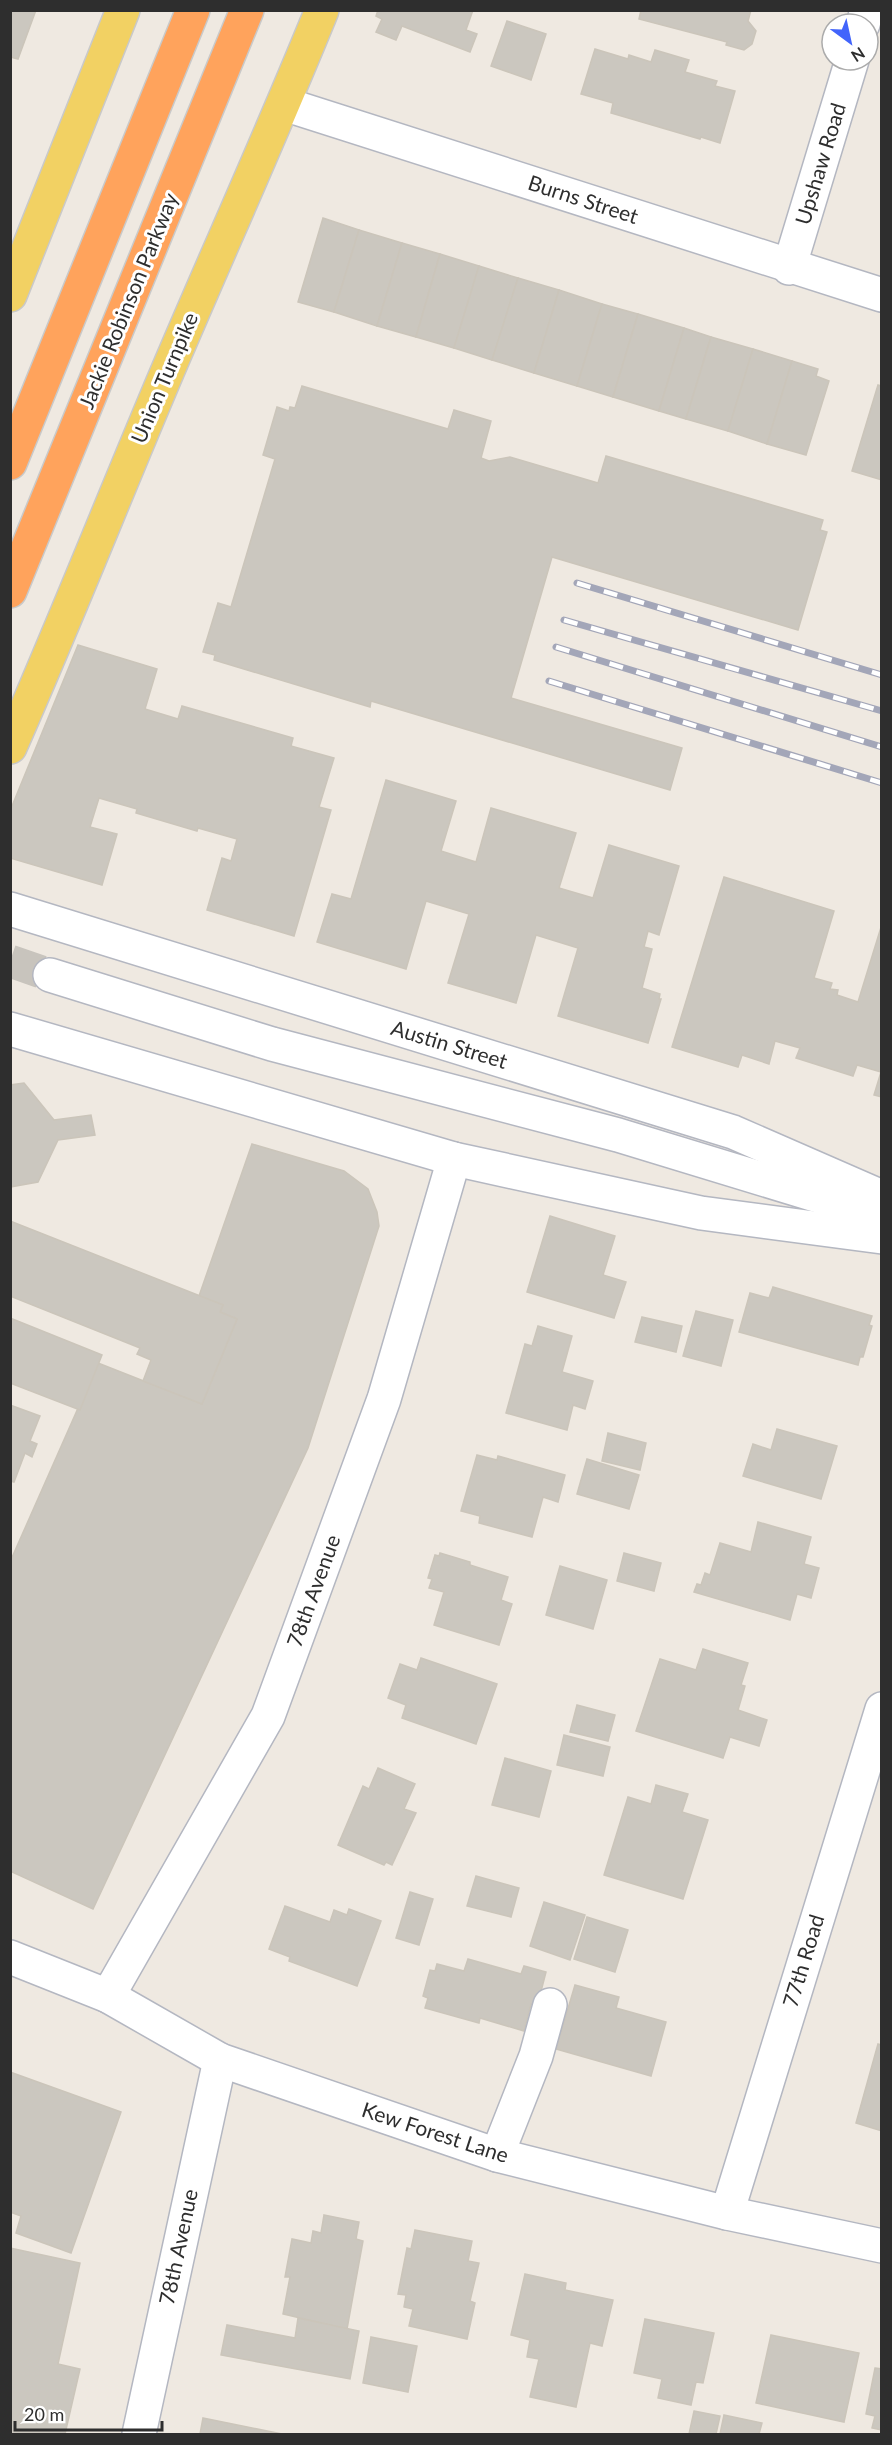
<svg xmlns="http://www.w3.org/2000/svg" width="892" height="2445" font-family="Lato,sans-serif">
<rect width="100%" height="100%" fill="#efe9e1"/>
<g fill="#cbc7bf" stroke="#cbc5ba" stroke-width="1.5">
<path d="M10 10H36L18 59 10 57Z"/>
<path d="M378 10H473L466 30 477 34 470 52 402 26 396 40 376 32 382 19 376 16Z"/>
<path d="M641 10H751L748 21 756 31 752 44 744 50 726 45 727 42 639 19Z"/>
<path d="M507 21 546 34 531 80 491 66Z"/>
<path d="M595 49 628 59 629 55 651 62 655 50 689 60 685 72 717 81 715 86 735 91 720 143 701 137 700 139 611 113 613 103 581 94Z"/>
<path d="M323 218 359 230 334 312 298 302Z"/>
<path d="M359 230 402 243 377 326 334 312Z"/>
<path d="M402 243 440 254 416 337 377 326Z"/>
<path d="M440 254 479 266 454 348 416 337Z"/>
<path d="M479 266 518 278 492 360 454 348Z"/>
<path d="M518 278 559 290 534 373 492 360Z"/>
<path d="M559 290 602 304 577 386 534 373Z"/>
<path d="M602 304 638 314 613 397 577 386Z"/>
<path d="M638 314 684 328 659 411 613 397Z"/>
<path d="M684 328 711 337 686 419 659 411Z"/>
<path d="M711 337 753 349 728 431 686 419Z"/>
<path d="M753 349 792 361 767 444 728 431Z"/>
<path d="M792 361 818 369 816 376 829 381 806 455 767 444Z"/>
<path d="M878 385 882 386V480L852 471Z"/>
<path d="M302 386 448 429 454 410 491 421 481 458 489 461 510 457 598 483 606 456 823 520 820 530 827 532 798 630 552 557 511 698 682 748 670 790 371 701 370 707 214 660 215 655 203 652 218 603 231 607 275 459 263 455 277 407 289 411 290 407 295 408Z"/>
<path d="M78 645 157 669 145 709 178 719 182 706 293 738 291 746 334 758 319 807 331 810 294 936 207 910 222 858 231 861 237 839 198 828 197 831 136 813 137 809 99 798 90 827 117 834 102 885 10 858V811Z"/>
<path d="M386 780 456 801 441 851 476 862 491 808 576 833 559 888 593 898 609 845 679 866 659 935 648 931 644 947 652 949 642 988 660 994 659 999H661L648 1043 558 1016 578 948 536 935 516 1003 448 983 469 914 426 901 406 969 317 942 332 894 351 899Z"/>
<path d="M724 877 834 911 814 978 832 983 830 989 838 990 837 995 858 1002 882 924V1097L874 1095 881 1072 857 1065 853 1076 796 1058 800 1048 775 1041 769 1064 742 1055 738 1067 672 1047Z"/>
<path d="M24 1083 54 1120 91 1115 95 1135 58 1140 38 1182 10 1187V1085Z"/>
<path d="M252 1144 344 1171 368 1189 377 1212 379 1226 308 1448 93 1909 10 1871V1562L98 1363 202 1404 237 1319 220 1312 223 1305 199 1296Z"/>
<path d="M550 1216 615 1236 603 1275 626 1282 614 1318 527 1292Z"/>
<path d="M10 1221 223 1305 220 1312 237 1319 202 1404 143 1381 151 1360 137 1354 140 1348 10 1296Z"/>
<path d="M773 1287 872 1316 869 1325 872 1326 863 1357H860L858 1365 739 1332 750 1293 769 1298Z"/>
<path d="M696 1311 733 1320 721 1366 683 1356Z"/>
<path d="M642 1317 682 1326 676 1352 635 1342Z"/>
<path d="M10 1318 102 1355 80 1410 10 1383Z"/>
<path d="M538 1326 572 1336 562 1372 593 1381 585 1409 573 1405 567 1430 506 1413 525 1344 532 1346Z"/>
<path d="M10 1405 40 1416 30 1441 37 1444 32 1457 25 1453 14 1482 10 1481Z"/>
<path d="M777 1429 837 1446 821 1499 743 1476 753 1444 771 1450Z"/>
<path d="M608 1433 646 1443 640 1470 602 1461Z"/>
<path d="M477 1455 497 1460 498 1456 565 1475 558 1502 543 1497 532 1537 479 1523 480 1516 461 1511Z"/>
<path d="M587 1459 639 1475 629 1509 577 1494Z"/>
<path d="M758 1522 811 1537 804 1564 819 1568 811 1598 797 1594 790 1620 694 1592 697 1584 701 1585 705 1573 710 1575 720 1543 751 1552Z"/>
<path d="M440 1553 470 1562V1565L508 1577 501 1600 512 1604 499 1645 434 1625 444 1592 429 1588 432 1579 428 1578 435 1555 439 1556Z"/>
<path d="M624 1553 661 1563 654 1591 617 1581Z"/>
<path d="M560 1566 607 1580 593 1629 546 1615Z"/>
<path d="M703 1649 748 1663 741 1685 745 1686 738 1710 767 1720 759 1746 730 1737 723 1758 636 1731 660 1659 696 1670Z"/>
<path d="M421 1658 497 1684 476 1744 402 1718 406 1705 388 1698 400 1664 417 1670Z"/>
<path d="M577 1705 615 1715 608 1741 570 1732Z"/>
<path d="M564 1735 610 1747 603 1776 557 1765Z"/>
<path d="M505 1758 551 1771 539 1817 492 1805Z"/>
<path d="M378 1768 415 1784 404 1809 416 1813 392 1865 386 1862 384 1865 338 1845 363 1786 369 1789Z"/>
<path d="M656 1785 688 1794 682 1812 708 1820 683 1899 604 1875 628 1797 651 1804Z"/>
<path d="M476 1876 519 1888 511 1917 467 1906Z"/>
<path d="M410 1892 433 1899 419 1945 396 1938Z"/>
<path d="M544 1902 585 1915 570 1960 530 1946Z"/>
<path d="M285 1906 330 1922 334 1910 347 1915 349 1909 381 1921 357 1986 289 1961 290 1957 269 1949Z"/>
<path d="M587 1917 628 1930 615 1972 574 1959Z"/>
<path d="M468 1959 521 1974 524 1966 546 1972 537 2007 531 2004 524 2031 480 2018 479 2023 425 2008 428 1998 423 1996 430 1970 435 1971 437 1964 464 1971Z"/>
<path d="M575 1985 619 1997 616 2008 666 2022 651 2076 556 2049Z"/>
<path d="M878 2044 882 2045V2131L856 2123Z"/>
<path d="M10 2072 121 2112 71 2253 16 2233 21 2216 10 2212Z"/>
<path d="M324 2215 359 2222 356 2239 363 2241 347 2329 283 2314 290 2277H285L292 2239 311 2243 313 2231 321 2233Z"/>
<path d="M415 2230 472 2241 468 2261 479 2263 470 2301 475 2303 467 2339 409 2326 413 2309 404 2307 406 2295 398 2294 407 2248 411 2249Z"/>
<path d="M10 2248 80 2263 58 2364 80 2369 65 2434H10Z"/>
<path d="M525 2274 566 2283 565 2290 613 2300 602 2346 590 2343 576 2407 530 2397 539 2359 527 2357 530 2340 511 2335Z"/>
<path d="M298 2318 359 2331 350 2379 221 2355 227 2325 295 2338Z"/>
<path d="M645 2319 714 2333 703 2383 696 2382 691 2405 658 2398 662 2379 634 2373Z"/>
<path d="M771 2335 859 2353 844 2422 756 2403Z"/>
<path d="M371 2337 417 2346 408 2392 363 2383Z"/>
<path d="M875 2368 882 2369V2430L872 2428 875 2416 866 2414Z"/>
<path d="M694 2411 720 2416 716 2434H689Z"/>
<path d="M724 2415 762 2423 759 2434H720Z"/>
<path d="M203 2418 282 2434H200Z"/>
</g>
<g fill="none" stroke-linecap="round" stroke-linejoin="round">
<path stroke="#c8c4bd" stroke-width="33" stroke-dasharray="33 16" stroke-linecap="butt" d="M10 961 50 975"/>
<g stroke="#b4b7c1" stroke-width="36">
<g id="minor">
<path d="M863 24 867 10"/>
<path d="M284 104 882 295"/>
<path d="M789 268 852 60"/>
<path d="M10 909 733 1132 882 1197"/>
<path d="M50 975 272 1044 618 1135 874 1213"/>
<path d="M10 1029 454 1159 701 1213 882 1237"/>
<path d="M10 1957 108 1996 220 2060 497 2155 727 2213 882 2246"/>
<path d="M108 1996 268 1716 384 1399 454 1159"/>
<path d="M497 2155 536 2056 550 2005"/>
<path d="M727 2213 882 1709"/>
<path d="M139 2434 220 2060"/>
</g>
</g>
<g stroke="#c9c9c9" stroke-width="36">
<g id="major">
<path d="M10 295 123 10"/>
<path d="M10 747C65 622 115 495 168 370 219 250 273 131 322 10"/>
</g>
</g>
<g stroke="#c9c9c9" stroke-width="36">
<g id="highway">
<path d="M10 463 193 10"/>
<path d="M10 591 247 10"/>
</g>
</g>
<use href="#minor" stroke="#fff" stroke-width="33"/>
<use href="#major" stroke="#f2d163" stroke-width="33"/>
<use href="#highway" stroke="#ffa35c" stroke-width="33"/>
<g stroke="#a3a6b8" stroke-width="7">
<g id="rail">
<path d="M577 583 882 675"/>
<path d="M564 620 882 711"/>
<path d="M556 647 882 747"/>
<path d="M549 681 882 783"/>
</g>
</g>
<use href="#rail" stroke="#fff" stroke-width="4.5" stroke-dasharray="14" stroke-linecap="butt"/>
</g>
<g text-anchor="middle" stroke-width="6" stroke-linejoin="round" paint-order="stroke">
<g font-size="21" fill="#2e2e2e" stroke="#fff">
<text transform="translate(821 164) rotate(-73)" y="7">Upshaw Road</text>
<text transform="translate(583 200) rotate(18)" y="7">Burns Street</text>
<text transform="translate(129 301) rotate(-68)" y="7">Jackie Robinson Parkway</text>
<text transform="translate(165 378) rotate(-67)" y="7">Union Turnpike</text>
<text transform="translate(449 1045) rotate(17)" y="7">Austin Street</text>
<text transform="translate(314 1591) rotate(-70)" y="7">78th Avenue</text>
<text transform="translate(804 1961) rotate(-73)" y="7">77th Road</text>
<text transform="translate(435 2133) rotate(18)" y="7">Kew Forest Lane</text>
<text transform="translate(179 2247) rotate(-78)" y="7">78th Avenue</text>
</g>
</g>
<rect width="892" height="2445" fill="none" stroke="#2e2e2e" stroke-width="24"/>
<g transform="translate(850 42) rotate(147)"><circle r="28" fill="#ffffff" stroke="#ababab" stroke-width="1.5"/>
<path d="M0-4.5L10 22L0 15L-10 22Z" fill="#4264fb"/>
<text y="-9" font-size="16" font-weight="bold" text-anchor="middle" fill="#2e2e2e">N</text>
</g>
<path d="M15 2421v9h147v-9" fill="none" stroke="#2e2e2e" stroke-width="3"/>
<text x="24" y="2421" font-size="18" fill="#2e2e2e" stroke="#ffffff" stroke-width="4.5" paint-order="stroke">20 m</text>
</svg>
